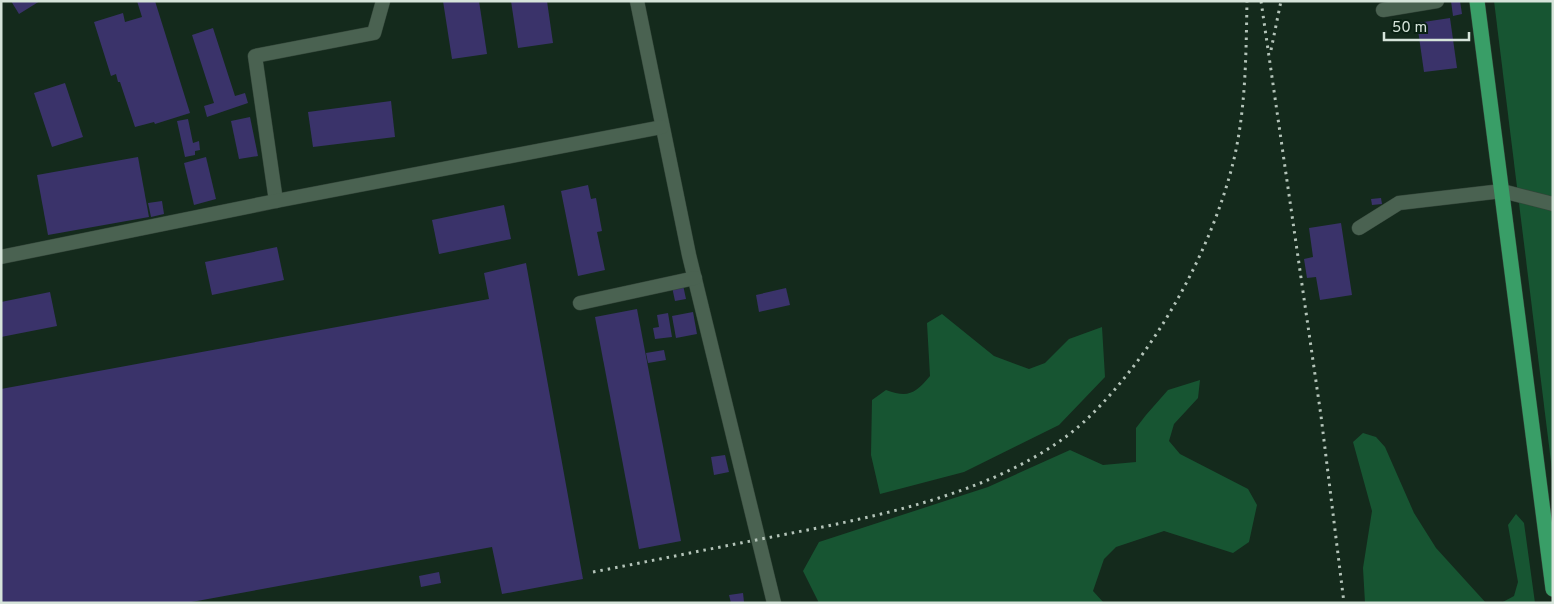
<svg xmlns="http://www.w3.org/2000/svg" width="1554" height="604" font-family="Overpass,sans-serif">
<rect width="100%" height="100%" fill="#142a1c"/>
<g fill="#175532">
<path d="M1494 1H1553V478Z"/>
<path d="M942 314 994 356 1029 369 1045 363 1069 339 1102 327 1105 377 1059 425 964 472 880 494 871 455 872 400 886 390C908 398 915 394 930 376L927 323Z"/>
<path d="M1200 380 1198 398 1174 424 1169 441 1180 454 1248 489 1257 505 1249 542 1233 553 1164 531 1116 547 1104 559 1093 591 1104 603H819L803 571 819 542 988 487 1070 450 1103 465 1136 462V428L1146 415 1168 390Z"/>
<path d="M1363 433 1376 437 1385 447 1414 513 1436 548 1486 603H1365L1363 568 1372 511 1353 442Z"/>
<path d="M1516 514 1524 523 1535 603H1501L1514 596 1518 582 1508 525Z"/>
</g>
<g fill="#3a336a">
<path d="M11 1H40L19 14Z"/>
<path d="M137 1H155L190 113 155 124 154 122 135 127 120 82H118L116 74 111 76 94 22 123 13 125 22 142 17Z"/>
<path d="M443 1H479L487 54 452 59Z"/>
<path d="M511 1H547L553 43 518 48Z"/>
<path d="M1451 1H1460L1462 14 1453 16Z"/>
<path d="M1450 18 1457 68 1424 72 1417 23Z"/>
<path d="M213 28 235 96 245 93 248 103 207 117 204 106 214 103 192 35Z"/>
<path d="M65 83 83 137 52 147 34 93Z"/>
<path d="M391 101 395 137 313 147 308 112Z"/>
<path d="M250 117 258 156 239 159 231 121Z"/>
<path d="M188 119 193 143 199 141 200 150 195 151V155L185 157 177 121Z"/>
<path d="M138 157 149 217 48 235 37 175Z"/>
<path d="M206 157 216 199 194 205 184 163Z"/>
<path d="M588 185 591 199 596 198 602 231 597 232 605 270 578 276 561 191Z"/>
<path d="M1381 198 1382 204 1372 205 1371 199Z"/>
<path d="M162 201 164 214 151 217 148 203Z"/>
<path d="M504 205 511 239 439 254 432 220Z"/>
<path d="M1341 223 1352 295 1320 300 1316 277 1307 278 1304 259 1313 257 1309 228Z"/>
<path d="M277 247 284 280 212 295 205 262Z"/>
<path d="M526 263 583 579 502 594 492 547 186 603H1V389L489 299 484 273Z"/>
<path d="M683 285 686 299 675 301 672 287Z"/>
<path d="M786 288 790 305 759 312 756 295Z"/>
<path d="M50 292 57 326 1 337V302Z"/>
<path d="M637 309 681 541 639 549 595 317Z"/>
<path d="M693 312 697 334 676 338 672 316Z"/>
<path d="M668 313 672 337 655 339 653 328 659 327 657 315Z"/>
<path d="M664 350 666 360 648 363 646 353Z"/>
<path d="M725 455 729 472 714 475 711 457Z"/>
<path d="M439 572 441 583 421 587 419 576Z"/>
<path d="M743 593 744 602 731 603 729 595Z"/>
</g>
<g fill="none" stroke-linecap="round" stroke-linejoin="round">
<g stroke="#334539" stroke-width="15">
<g id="minor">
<path d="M637 1 689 255 774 603"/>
<path d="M1383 10 1437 1"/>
<path d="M276 201 255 56 374 33 383 1"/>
<path d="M1359 228 1399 203 1502 191 1553 204"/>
<path d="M1 257 276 201 662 127"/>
<path d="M580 303 695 278"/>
</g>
</g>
<g stroke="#334539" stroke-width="16">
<path id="major" d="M1477 1 1553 589"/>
</g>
<use href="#minor" stroke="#4a6251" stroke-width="14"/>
<use href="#major" stroke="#399e67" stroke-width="15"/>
<g stroke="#b4c4b9" stroke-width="3" stroke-dasharray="2.5 5" stroke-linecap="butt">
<path d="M1261 1 1321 416 1344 603"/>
<path d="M1271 50 1281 1"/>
<path d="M593 572C656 560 719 547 782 535 848 522 915 509 978 484 1016 469 1058 447 1088 418 1156 352 1212 250 1234 159 1246 107 1246 54 1247 1"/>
</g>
</g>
<rect width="1554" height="604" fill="none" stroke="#d6e4da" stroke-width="5"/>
<path d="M1384 32v8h85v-8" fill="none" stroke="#d6e4da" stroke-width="2.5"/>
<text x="1392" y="32" font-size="15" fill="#d6e4da" stroke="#0a2113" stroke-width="4" paint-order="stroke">50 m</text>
</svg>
